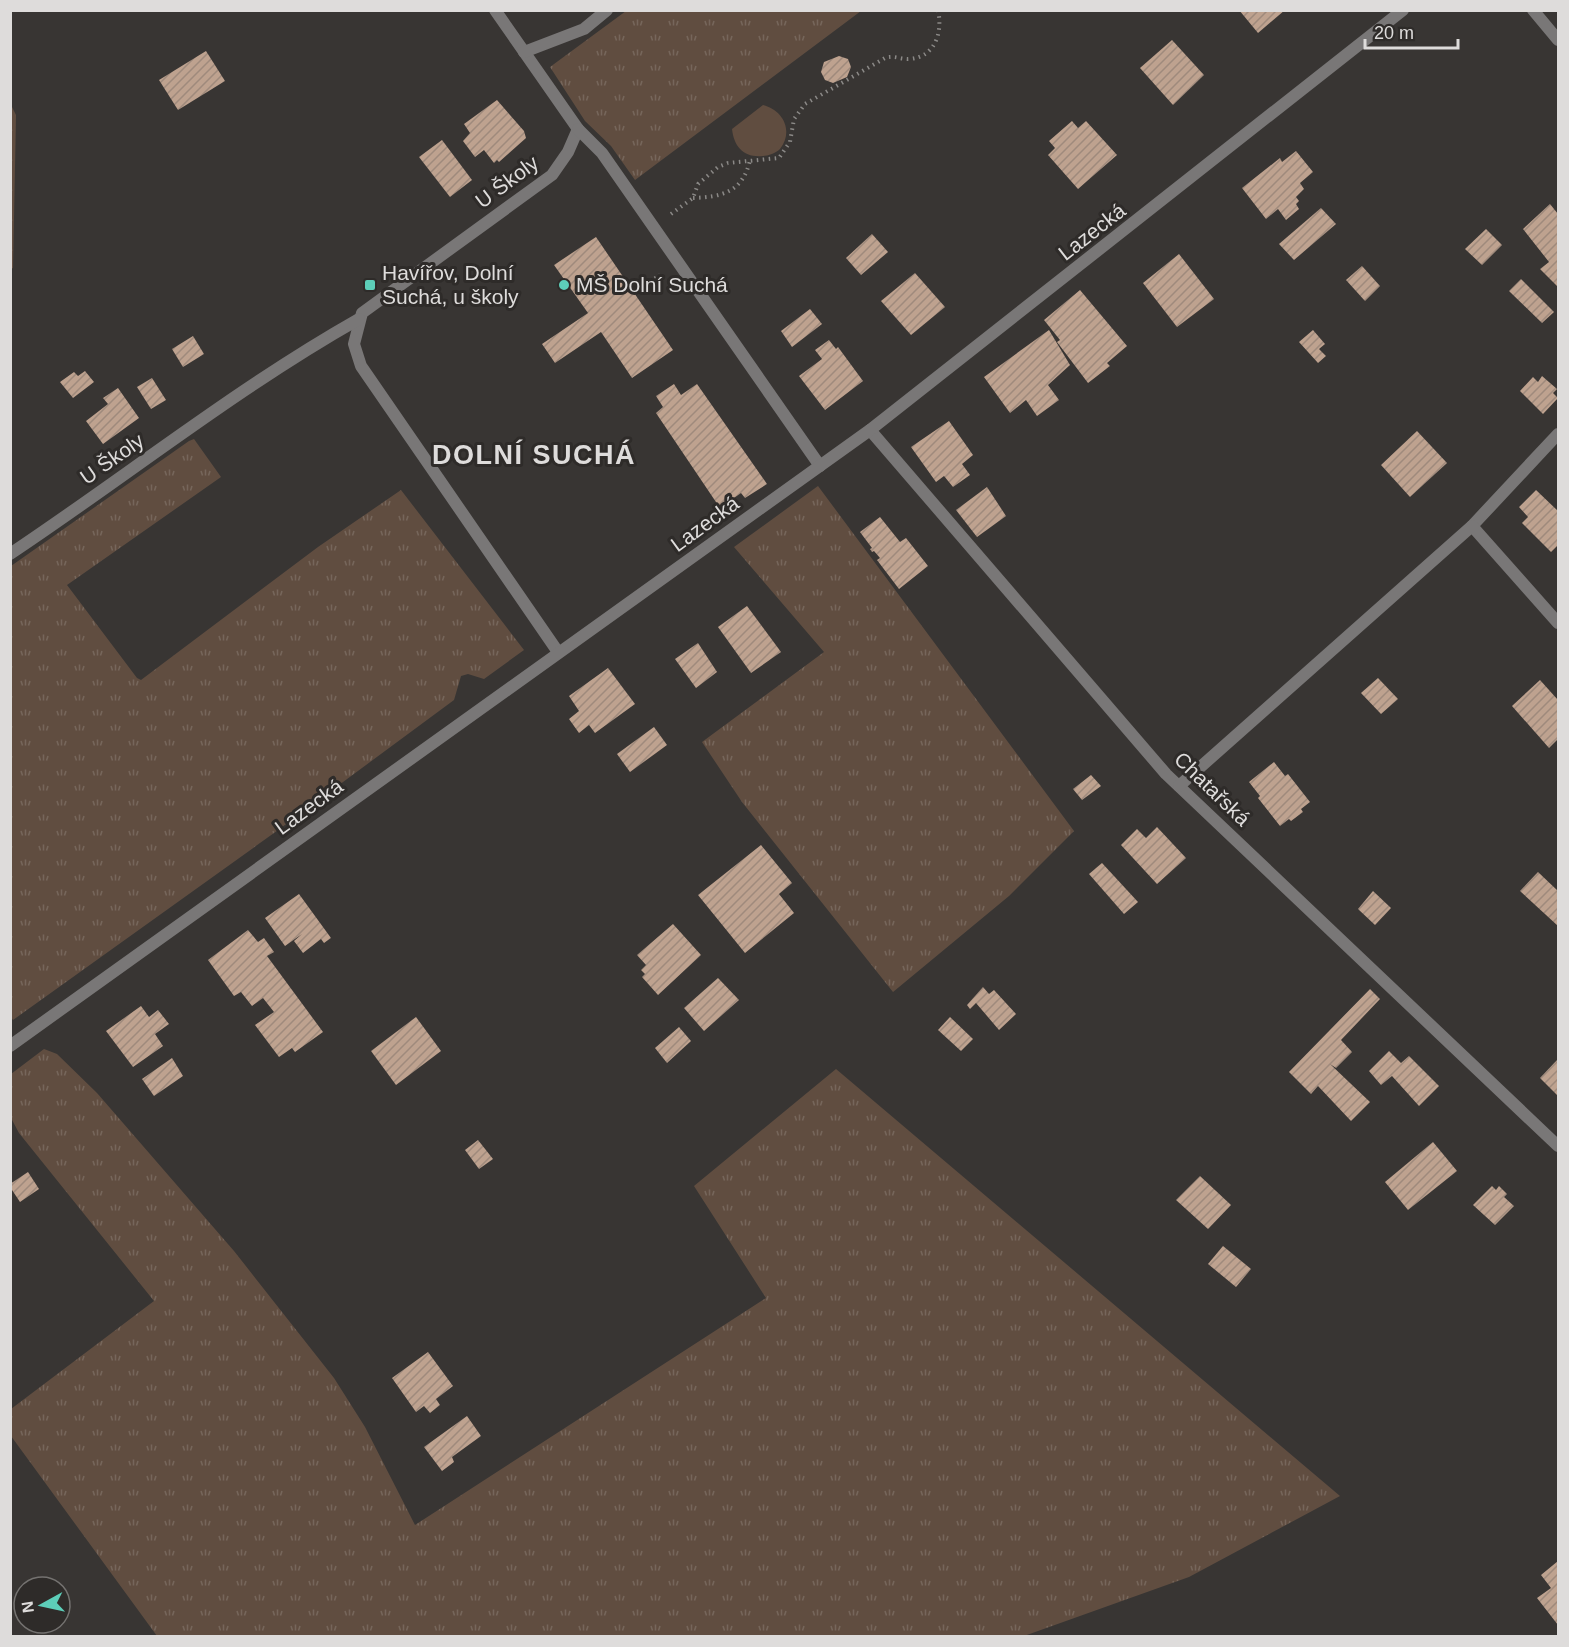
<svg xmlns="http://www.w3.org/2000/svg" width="1569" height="1647" font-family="Arial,sans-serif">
<defs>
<pattern id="grass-tufts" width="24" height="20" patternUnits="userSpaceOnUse" patternTransform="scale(1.5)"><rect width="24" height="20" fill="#604d40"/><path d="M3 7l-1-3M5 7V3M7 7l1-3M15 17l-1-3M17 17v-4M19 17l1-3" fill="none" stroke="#76665b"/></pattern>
<pattern id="forest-firs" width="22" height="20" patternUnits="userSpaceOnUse" patternTransform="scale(1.5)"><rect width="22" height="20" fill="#604d40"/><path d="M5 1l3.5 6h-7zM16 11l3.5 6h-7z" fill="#76665b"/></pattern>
<pattern id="building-hatch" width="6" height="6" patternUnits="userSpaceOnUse" patternTransform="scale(1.5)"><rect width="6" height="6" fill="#bea28f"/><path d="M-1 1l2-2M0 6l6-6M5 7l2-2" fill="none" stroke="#9f8a7c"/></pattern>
</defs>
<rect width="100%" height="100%" fill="#383533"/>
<g fill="url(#grass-tufts)">
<path d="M626 11V10L861 11 635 180 611 146 585 121 550 67Z"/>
<path d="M194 439 221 477 67 585 137 678 141 680 318 547 401 490 524 650 484 679 468 674 461 676 454 700 274 833 13 1020 10 1016 11 566 189 441Z"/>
<path d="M818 486 1074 831 1009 896 893 992 742 802 702 742 824 652 734 547Z"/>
<path d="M44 1049 57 1054 97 1093 234 1251 334 1378 365 1427 415 1525 766 1298 694 1186 836 1069 1340 1496 1189 1577 1024 1636H157L11 1436V1409L154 1301 19 1133 11 1118V1074Z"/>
</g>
<path fill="url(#forest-firs)" d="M11 105 16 115 13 268 11 269Z"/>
<path fill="#604d40" d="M763 105C783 110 794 131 780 149 776 153 768 156 763 156 744 158 734 147 732 129Z"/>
<g fill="url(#building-hatch)">
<path d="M1239 10H1285L1258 33Z"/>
<path d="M1172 40 1204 75 1173 105 1140 68Z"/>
<path d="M206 51 225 81 178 110 159 80Z"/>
<path d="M839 56 848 59 851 67 847 77 833 83 825 80 821 72 824 62Z"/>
<path d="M497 100 524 131 526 138 499 162 497 160 494 163 484 150 475 157 463 141 470 133 464 124Z"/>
<path d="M1072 121 1078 128 1086 121 1117 155 1078 189 1048 155 1055 148 1049 141Z"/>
<path d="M442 140 472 180 450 197 419 157Z"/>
<path d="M1296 151 1313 172 1300 183 1304 189 1296 197 1299 201 1296 204 1299 209 1286 220 1278 209 1266 219 1242 188 1280 158 1282 162Z"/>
<path d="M1550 204 1558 214V287L1540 269 1549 262 1523 229Z"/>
<path d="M1321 208 1336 224 1294 260 1279 244Z"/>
<path d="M1486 229 1502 245 1482 265 1465 249Z"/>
<path d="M872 234 888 252 861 275 846 258Z"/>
<path d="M596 237 673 350 632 378 601 332 555 363 542 344 588 313 554 265Z"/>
<path d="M1179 254 1214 299 1177 327 1143 283Z"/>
<path d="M1362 266 1380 286 1365 301 1346 280Z"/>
<path d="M915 273 945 307 911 335 881 301Z"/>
<path d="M1521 279 1554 312 1542 323 1509 291Z"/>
<path d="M1080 290 1127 346 1107 363 1110 366 1088 383 1057 342 1060 340 1044 320Z"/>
<path d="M810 309 822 324 792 347 781 331Z"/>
<path d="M1049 330 1070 365 1048 385 1059 400 1037 416 1026 400 1010 413 984 377Z"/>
<path d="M1313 330 1325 344 1319 349 1326 356 1318 363 1299 342Z"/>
<path d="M193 336 204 354 183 367 172 349Z"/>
<path d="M829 340 836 349 838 347 863 381 825 410 799 376 822 359 815 350Z"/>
<path d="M85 371 94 382 73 398 60 382 74 372 78 376Z"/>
<path d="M1542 376 1557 389 1553 393 1558 398 1543 414 1520 391 1533 377 1538 382Z"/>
<path d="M152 378 166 400 151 409 137 387Z"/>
<path d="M674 384 681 395 697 384 767 484 745 498 741 493 720 508 656 413 663 407 656 396Z"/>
<path d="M118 388 139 418 103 444 86 421 108 404 103 398Z"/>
<path d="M949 421 973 455 962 464 970 475 953 487 944 476 936 482 911 447Z"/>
<path d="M1417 431 1447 463 1410 497 1381 465Z"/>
<path d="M987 487 1006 516 977 537 956 510Z"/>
<path d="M1536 490 1558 511V545L1551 552 1522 523 1528 517 1519 507Z"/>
<path d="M880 517 900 542 906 538 928 566 899 589 877 560 880 558 874 551 872 552 870 549 872 548 860 532Z"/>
<path d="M747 606 781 652 751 673 718 627Z"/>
<path d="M698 643 717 672 696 688 675 659Z"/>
<path d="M608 668 635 704 595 733 589 725 579 733 569 719 579 711 569 696Z"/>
<path d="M1378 678 1398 699 1381 714 1361 693Z"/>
<path d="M1540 680 1558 700V739L1549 748 1512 706Z"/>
<path d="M654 727 667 745 630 772 617 754Z"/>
<path d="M1274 762 1285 776 1288 774 1310 802 1301 809 1303 812 1291 821 1289 819 1280 826 1258 798 1260 796 1249 782Z"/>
<path d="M1091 775 1101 786 1082 800 1073 789Z"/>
<path d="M1157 827 1186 858 1157 884 1121 845 1137 829 1146 838Z"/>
<path d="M761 845 792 883 779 894 794 913 745 953 698 895Z"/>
<path d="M1102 863 1138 902 1124 914 1089 874Z"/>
<path d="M1538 872 1558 891V926L1520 891Z"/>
<path d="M1373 891 1391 908 1375 925 1358 909Z"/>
<path d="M299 894 331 938 324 943 321 939 303 953 294 941 302 934 285 946 265 918Z"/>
<path d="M673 924 701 955 658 995 642 977 645 974 641 970 646 965 637 955Z"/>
<path d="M248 930 258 942 264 938 274 952 267 956 323 1032 295 1052 292 1048 279 1057 255 1025 274 1012 263 998 252 1006 241 992 234 996 208 960Z"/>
<path d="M718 978 739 1000 704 1031 684 1008Z"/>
<path d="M983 987 989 994 994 990 1016 1014 999 1030 976 1003 970 1009 967 1005Z"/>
<path d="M1370 989 1380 999 1341 1040 1352 1052 1336 1068 1330 1064 1370 1102 1351 1121 1318 1086 1311 1094 1289 1072Z"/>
<path d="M141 1006 149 1017 158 1010 169 1024 155 1034 163 1046 133 1067 106 1031Z"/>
<path d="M416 1017 441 1051 396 1085 371 1051Z"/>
<path d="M950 1017 973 1039 961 1051 938 1030Z"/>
<path d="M679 1027 691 1041 667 1063 655 1048Z"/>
<path d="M1389 1051 1401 1063 1409 1056 1439 1086 1419 1106 1392 1076 1381 1085 1369 1071Z"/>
<path d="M172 1058 183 1076 154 1096 142 1079Z"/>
<path d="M1558 1059V1096L1540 1078Z"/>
<path d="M478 1140 493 1159 479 1169 465 1150Z"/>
<path d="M1433 1142 1457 1171 1408 1210 1385 1182Z"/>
<path d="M28 1172 39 1189 20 1202 10 1187V1184Z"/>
<path d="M1200 1176 1231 1205 1208 1229 1176 1200Z"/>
<path d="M1492 1186 1496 1190 1499 1186 1507 1194 1504 1197 1514 1206 1495 1225 1473 1205Z"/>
<path d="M1223 1246 1251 1269 1236 1287 1208 1264Z"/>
<path d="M428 1352 453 1386 436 1399 440 1405 430 1413 424 1406 416 1412 392 1378Z"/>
<path d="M467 1416 481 1436 452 1457 454 1462 442 1471 424 1447Z"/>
<path d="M1558 1561V1625L1537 1598 1551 1588 1541 1575Z"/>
</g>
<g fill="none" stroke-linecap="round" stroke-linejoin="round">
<g stroke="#8b8987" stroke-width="4" stroke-dasharray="1.5 4.5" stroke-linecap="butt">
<path d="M693 198C722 197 743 192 750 160"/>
<path d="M671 214 693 198 698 184 718 167 728 163 779 158 790 142 794 119 805 104 885 58C893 55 900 59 908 59 935 58 943 33 938 10"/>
<path d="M635 292 660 275"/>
</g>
<g stroke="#797777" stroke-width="12">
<path d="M495 10 578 129 568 152 552 175 362 313 354 344 361 366 558 652"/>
<path d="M1533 10 1558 40"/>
<path d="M524 52 584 29 607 10"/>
<path d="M578 129 602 153 820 466"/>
<path d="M870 430 1166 774 1558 1146"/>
<path d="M1472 526 1558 434"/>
<path d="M10 554C127 476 237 388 359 319"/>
<path d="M1179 786 1472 526 1558 623"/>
<path d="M10 1046 870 430 1403 10"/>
</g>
</g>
<g fill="#5dceb9" stroke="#2e2b29" stroke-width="2">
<rect x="364" y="279" width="12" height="12" rx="3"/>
<circle cx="564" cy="285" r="6"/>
</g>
<g text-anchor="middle" stroke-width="6" stroke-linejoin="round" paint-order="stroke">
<g font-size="21" fill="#dedcdb" stroke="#2e2b29">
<text transform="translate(507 182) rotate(-37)" y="7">U Školy</text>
<text transform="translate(1092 232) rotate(-38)" y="7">Lazecká</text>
<text transform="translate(112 459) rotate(-35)" y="7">U Školy</text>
<text transform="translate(705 524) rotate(-36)" y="7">Lazecká</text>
<text transform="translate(1212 789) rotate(44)" y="7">Chatařská</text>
<text transform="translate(309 807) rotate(-36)" y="7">Lazecká</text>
</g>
<g font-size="21" fill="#dedcdb" stroke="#2e2b29" text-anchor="start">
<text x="382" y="280">Havířov, Dolní<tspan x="382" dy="24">Suchá, u školy</tspan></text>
<text x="576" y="292">MŠ Dolní Suchá</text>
</g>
<g font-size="27" font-weight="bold" letter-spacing="1.5" fill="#dedcdb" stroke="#2e2b29">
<text x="534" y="464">DOLNÍ SUCHÁ</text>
</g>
</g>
<rect width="1569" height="1647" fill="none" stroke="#dedcdb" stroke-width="24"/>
<g transform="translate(42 1605) rotate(262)"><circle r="28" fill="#2e2b29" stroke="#747270" stroke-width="1.5"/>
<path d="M0-4.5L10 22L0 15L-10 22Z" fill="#5dceb9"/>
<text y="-9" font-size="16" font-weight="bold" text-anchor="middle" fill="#dedcdb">N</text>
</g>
<path d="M1365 39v9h93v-9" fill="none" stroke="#dedcdb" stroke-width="3"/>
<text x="1374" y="39" font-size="18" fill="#dedcdb" stroke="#2e2b29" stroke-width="4.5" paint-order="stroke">20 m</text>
</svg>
